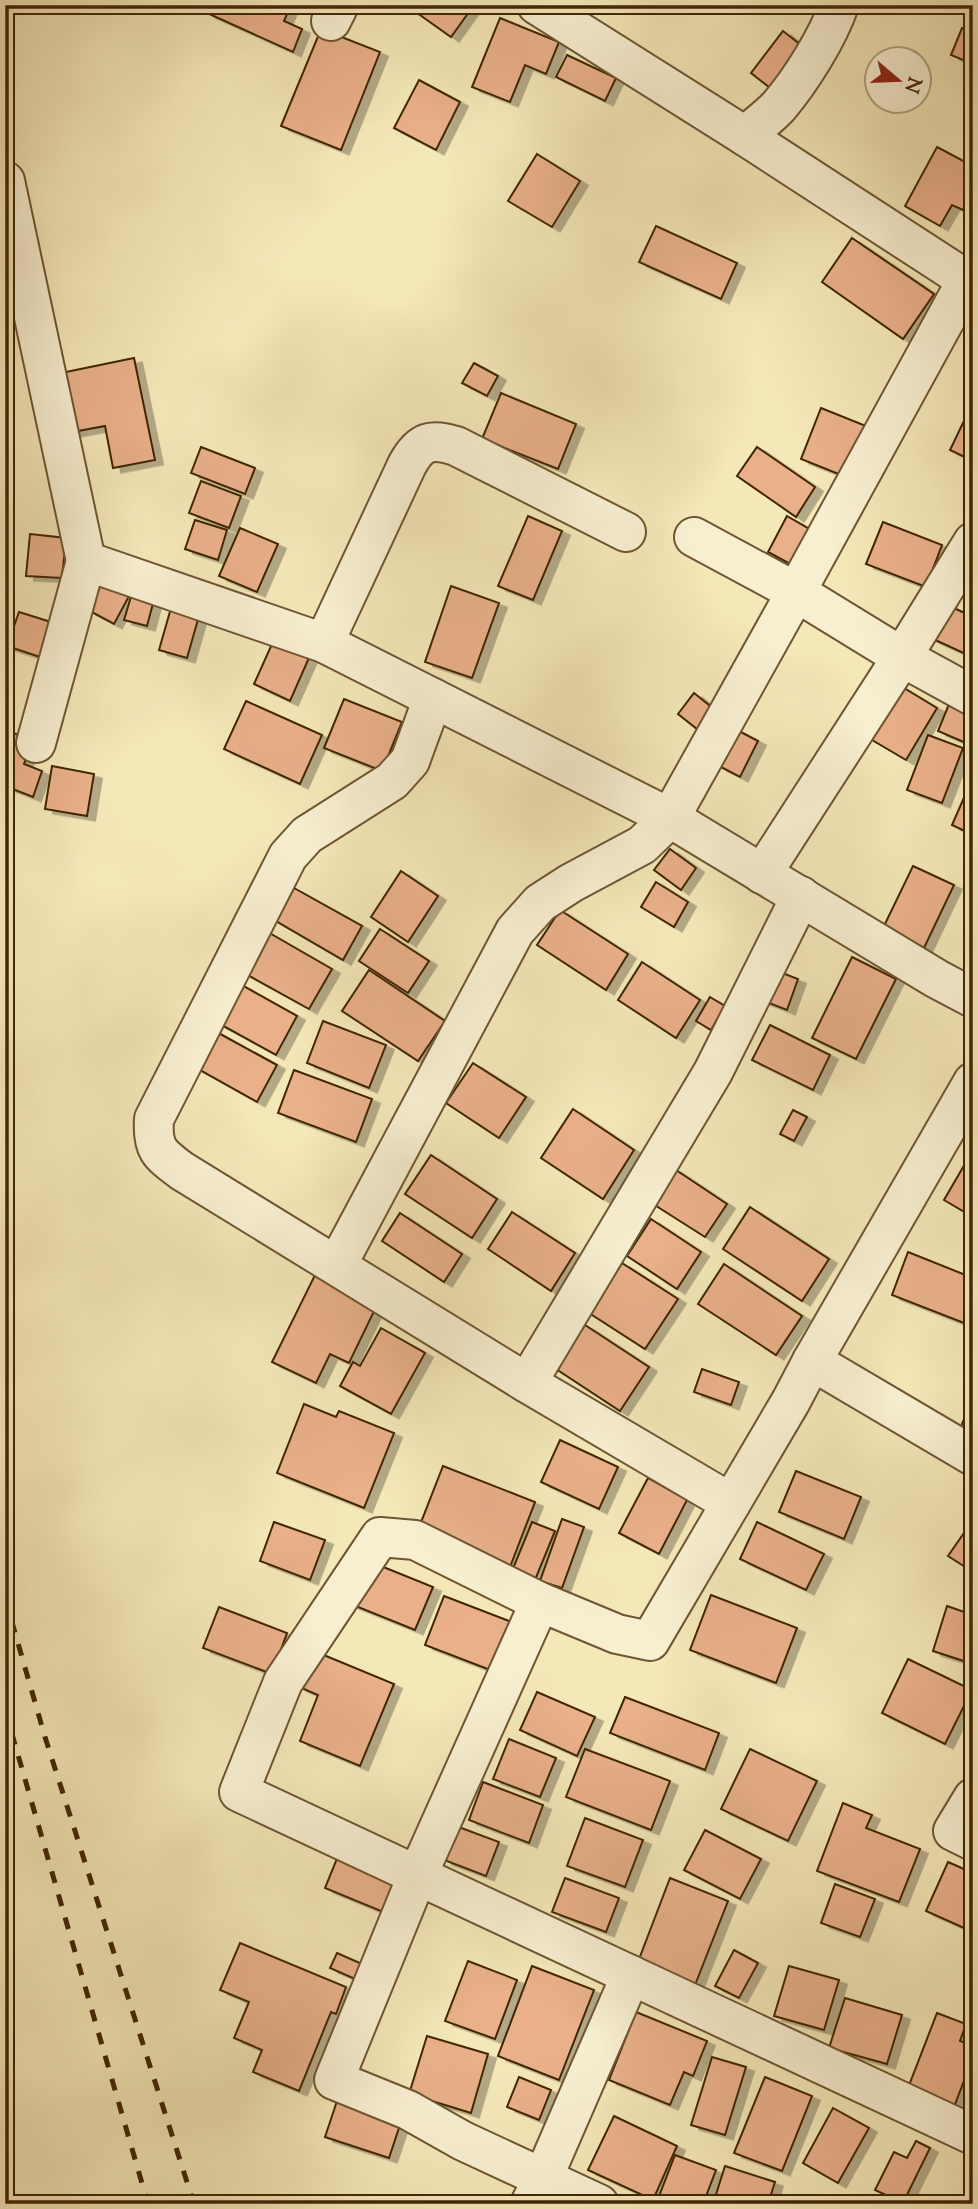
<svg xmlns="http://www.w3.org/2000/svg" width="978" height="2209" font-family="'Sorts Mill Goudy',serif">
<defs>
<filter id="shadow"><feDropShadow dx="8" dy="4.5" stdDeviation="0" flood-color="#0004"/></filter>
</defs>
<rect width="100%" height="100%" fill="#f4e7b8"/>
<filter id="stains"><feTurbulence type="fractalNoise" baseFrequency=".00286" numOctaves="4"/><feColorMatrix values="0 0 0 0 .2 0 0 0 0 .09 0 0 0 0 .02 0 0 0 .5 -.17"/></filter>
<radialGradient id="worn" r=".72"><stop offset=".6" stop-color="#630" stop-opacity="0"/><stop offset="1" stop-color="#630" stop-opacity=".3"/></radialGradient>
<g fill="#e9b08a" stroke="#412606" stroke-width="2" filter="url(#shadow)">
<path d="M211 5H291L284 21 302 29 293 52 207 13Z"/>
<path d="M427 5H474L451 37 420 15Z"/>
<path d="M500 18 559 42 546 74 525 65 510 102 472 87Z"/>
<path d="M962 28 973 32V64L951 55Z"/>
<path d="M321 29 380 52 341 150 281 126Z"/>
<path d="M783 31 806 49 774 91 751 73Z"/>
<path d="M567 55 616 78 605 101 556 77Z"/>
<path d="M419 80 460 102 436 150 394 128Z"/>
<path d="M937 147 973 166V192L963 210 952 205 940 226 905 206Z"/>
<path d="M537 154 580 181 552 227 508 201Z"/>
<path d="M656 226 737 263 721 299 639 262Z"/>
<path d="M852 238 934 294 903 339 822 282Z"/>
<path d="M5 281 16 314 5 317Z"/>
<path d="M134 358 155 460 113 468 105 426 73 432 61 373Z"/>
<path d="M474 363 498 376 487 396 462 383Z"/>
<path d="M501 393 576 424 558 469 482 439Z"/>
<path d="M973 402V461L950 450Z"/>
<path d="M821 408 866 426 846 477 801 459Z"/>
<path d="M201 447 255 468 245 494 191 473Z"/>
<path d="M757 447 815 487 796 517 737 476Z"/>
<path d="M201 481 241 496 229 528 189 513Z"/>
<path d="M528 516 562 531 533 600 498 586Z"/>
<path d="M787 516 811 530 792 565 768 552Z"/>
<path d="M195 520 227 530 218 560 185 549Z"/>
<path d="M883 522 942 545 926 587 866 564Z"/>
<path d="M240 528 278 544 257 592 219 576Z"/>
<path d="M30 534 66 538 62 578 26 576Z"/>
<path d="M108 571 135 585 114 624 88 610Z"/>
<path d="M451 586 499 603 472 678 425 662Z"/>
<path d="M133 590 155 596 147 626 124 620Z"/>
<path d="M937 600 973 617V651L970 656 922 634Z"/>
<path d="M173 601 201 609 187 658 159 650Z"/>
<path d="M19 612 51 622 40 657 7 646Z"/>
<path d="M276 635 312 651 290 701 254 684Z"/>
<path d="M899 685 937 708 906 760 867 737Z"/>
<path d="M694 693 714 709 697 729 678 714Z"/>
<path d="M344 699 402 722 382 771 324 748Z"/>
<path d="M246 701 322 735 300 784 224 749Z"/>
<path d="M949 704 973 715V746L938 731Z"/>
<path d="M5 730 33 740 24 764 42 771 33 797 5 786Z"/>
<path d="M737 730 758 741 740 777 719 766Z"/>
<path d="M928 735 963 748 942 803 907 790Z"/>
<path d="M52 766 94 774 87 816 45 809Z"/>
<path d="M973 777V835L952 825Z"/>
<path d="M670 849 696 868 681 890 654 870Z"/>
<path d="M913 866 954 885 924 948 883 928Z"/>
<path d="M401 871 438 896 408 942 371 917Z"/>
<path d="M656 882 688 902 674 927 641 907Z"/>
<path d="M294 888 362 926 343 960 276 921Z"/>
<path d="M560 910 628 954 606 990 537 945Z"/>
<path d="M380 929 429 961 408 993 359 961Z"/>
<path d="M266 931 332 969 309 1009 244 973Z"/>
<path d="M852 957 896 979 856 1059 812 1038Z"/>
<path d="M642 962 700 1000 676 1038 618 1000Z"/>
<path d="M772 969 798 979 787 1010 761 1000Z"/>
<path d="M369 970 445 1021 418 1061 342 1011Z"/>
<path d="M240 984 297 1016 276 1055 218 1023Z"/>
<path d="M710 997 725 1006 711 1030 696 1021Z"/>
<path d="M323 1021 386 1045 369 1088 307 1063Z"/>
<path d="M770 1025 830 1055 813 1090 752 1060Z"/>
<path d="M213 1030 277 1065 257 1102 193 1066Z"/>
<path d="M473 1063 526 1097 499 1138 446 1103Z"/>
<path d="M294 1070 372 1099 356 1142 278 1113Z"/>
<path d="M573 1109 634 1150 603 1199 541 1158Z"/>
<path d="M793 1110 807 1117 794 1141 780 1134Z"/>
<path d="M973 1150V1217L944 1200Z"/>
<path d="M431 1155 497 1199 472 1238 405 1194Z"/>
<path d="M673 1168 727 1204 705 1237 650 1202Z"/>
<path d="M750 1207 829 1259 802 1301 723 1249Z"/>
<path d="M512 1212 575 1253 551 1291 488 1249Z"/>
<path d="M400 1213 462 1254 444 1282 382 1241Z"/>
<path d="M651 1219 701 1252 677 1289 627 1256Z"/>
<path d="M908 1252 973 1278V1302L964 1323 892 1295Z"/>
<path d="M622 1263 678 1299 645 1349 589 1313Z"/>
<path d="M724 1264 802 1316 776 1355 698 1304Z"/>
<path d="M316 1273 378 1303 349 1363 330 1354 316 1383 272 1362Z"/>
<path d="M585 1325 649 1367 620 1411 556 1369Z"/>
<path d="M381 1328 425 1353 391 1414 340 1386 353 1362 360 1366Z"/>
<path d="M702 1369 739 1382 731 1405 694 1392Z"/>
<path d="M973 1398V1428L962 1424Z"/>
<path d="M304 1404 336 1417 339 1411 394 1433 364 1508 277 1473Z"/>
<path d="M560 1440 618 1467 599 1509 541 1482Z"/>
<path d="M443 1466 535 1502 510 1567 418 1530Z"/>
<path d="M796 1471 861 1497 844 1539 779 1512Z"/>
<path d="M648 1478 687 1500 659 1554 619 1533Z"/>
<path d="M562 1519 584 1527 562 1588 540 1581Z"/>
<path d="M973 1520V1572L948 1556Z"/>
<path d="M274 1522 325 1540 310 1580 260 1561Z"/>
<path d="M532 1522 555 1531 535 1580 512 1571Z"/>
<path d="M757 1522 824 1554 806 1590 740 1559Z"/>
<path d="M366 1560 433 1587 415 1630 348 1603Z"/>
<path d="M711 1595 797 1628 776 1683 690 1650Z"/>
<path d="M444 1596 517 1624 498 1673 425 1645Z"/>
<path d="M947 1606 973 1615V1664L933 1651Z"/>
<path d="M219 1607 287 1633 272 1674 203 1648Z"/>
<path d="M314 1651 394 1684 360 1766 300 1741 318 1695 299 1687Z"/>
<path d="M908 1659 972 1690 945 1744 882 1713Z"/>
<path d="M537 1692 595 1717 577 1756 520 1730Z"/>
<path d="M625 1697 719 1733 705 1770 610 1733Z"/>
<path d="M509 1739 556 1758 540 1797 493 1779Z"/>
<path d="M585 1749 670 1781 651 1830 566 1797Z"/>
<path d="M750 1749 817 1781 788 1841 721 1809Z"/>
<path d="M483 1782 543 1805 529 1843 469 1820Z"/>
<path d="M843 1803 872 1815 866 1828 920 1849 899 1902 817 1871Z"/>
<path d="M585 1818 643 1840 625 1887 567 1866Z"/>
<path d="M456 1826 499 1842 486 1876 444 1860Z"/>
<path d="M705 1830 761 1859 740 1899 684 1870Z"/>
<path d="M340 1851 402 1877 388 1914 325 1888Z"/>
<path d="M948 1862 973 1873V1932L926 1911Z"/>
<path d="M565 1878 619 1898 606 1932 552 1912Z"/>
<path d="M670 1878 728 1901 695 1985 638 1962Z"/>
<path d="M835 1884 875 1899 860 1937 821 1923Z"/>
<path d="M240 1943 346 1987 336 2014 331 2012 299 2091 253 2072 262 2050 234 2038 249 2002 220 1990Z"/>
<path d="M734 1950 758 1963 739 1998 715 1986Z"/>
<path d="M337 1953 362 1964 355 1979 330 1968Z"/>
<path d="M468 1961 517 1980 495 2039 445 2021Z"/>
<path d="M532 1966 594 1990 559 2080 498 2056Z"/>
<path d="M789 1966 839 1980 824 2030 774 2016Z"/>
<path d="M845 1998 902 2015 887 2064 829 2048Z"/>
<path d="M636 2012 707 2041 693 2076 684 2072 670 2105 609 2080Z"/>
<path d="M937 2013 966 2024 960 2041 973 2046V2057L954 2107 908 2088Z"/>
<path d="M427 2036 488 2054 471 2113 409 2094Z"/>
<path d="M712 2057 746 2067 725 2135 691 2125Z"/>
<path d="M519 2077 551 2090 539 2120 507 2107Z"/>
<path d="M765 2077 812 2096 782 2171 734 2153Z"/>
<path d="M340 2092 404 2113 389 2158 325 2137Z"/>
<path d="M833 2108 869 2128 838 2183 803 2163Z"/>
<path d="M614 2116 677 2146 653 2200 588 2170Z"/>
<path d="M916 2141 930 2148 903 2203 875 2190 894 2152 907 2158Z"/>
<path d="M675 2155 716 2170 703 2204H656Z"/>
<path d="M725 2166 775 2182 768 2204H713Z"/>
<path d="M777 2197 794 2204H775Z"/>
</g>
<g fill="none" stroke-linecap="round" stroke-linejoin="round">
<g stroke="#6e5632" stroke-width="42">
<g id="minor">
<path d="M537 5 745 136 973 284"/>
<path d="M331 21 339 5"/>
<path d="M745 136C756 126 769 117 779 106 801 80 828 37 839 5"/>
<path d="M5 181 86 561"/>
<path d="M694 537 796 592 902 657 973 696"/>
<path d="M324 643 407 465C420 441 431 438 456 446L626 532"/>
<path d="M433 698 410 761 392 781 307 835 288 856 154 1119C152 1149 159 1154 182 1171L527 1383 731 1503"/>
<path d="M36 743 86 561 324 643 670 818 937 979 973 998"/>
<path d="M762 874 902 657 973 542"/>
<path d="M973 1082 812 1361 791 1401 650 1641 617 1634 540 1602 415 1540 380 1537 283 1682 239 1792 973 2135"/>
<path d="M337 1265 515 931 540 903 571 883 642 845 670 818 796 592 967 280"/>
<path d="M812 1361 973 1456"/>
<path d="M527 1383 713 1072 801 896"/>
<path d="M540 1602 418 1874 334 2080 408 2110 463 2141 599 2204"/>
<path d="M973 1798 953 1831 973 1841"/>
<path d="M530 2204 543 2178 631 1975"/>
</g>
</g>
<use href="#minor" stroke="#f8efd1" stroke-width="38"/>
<g stroke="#412606" stroke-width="5" stroke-dasharray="12 12" stroke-linecap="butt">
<path d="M5 1598 45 1737 194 2204"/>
<path d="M5 1710 148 2204"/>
</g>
</g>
<rect width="978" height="2209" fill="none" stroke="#f4e7b8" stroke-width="28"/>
<rect x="7" y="7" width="964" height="2195" fill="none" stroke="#412606" stroke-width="3.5"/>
<rect x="14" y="14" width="950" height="2181" fill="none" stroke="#412606" stroke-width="2"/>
<g transform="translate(898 80) rotate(109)"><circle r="33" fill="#f8efd1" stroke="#af9f80" stroke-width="2"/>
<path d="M0-5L12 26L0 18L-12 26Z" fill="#8f2418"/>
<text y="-10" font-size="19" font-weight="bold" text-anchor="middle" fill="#412606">N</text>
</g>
<rect width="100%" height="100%" filter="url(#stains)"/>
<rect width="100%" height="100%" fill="url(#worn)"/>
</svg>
